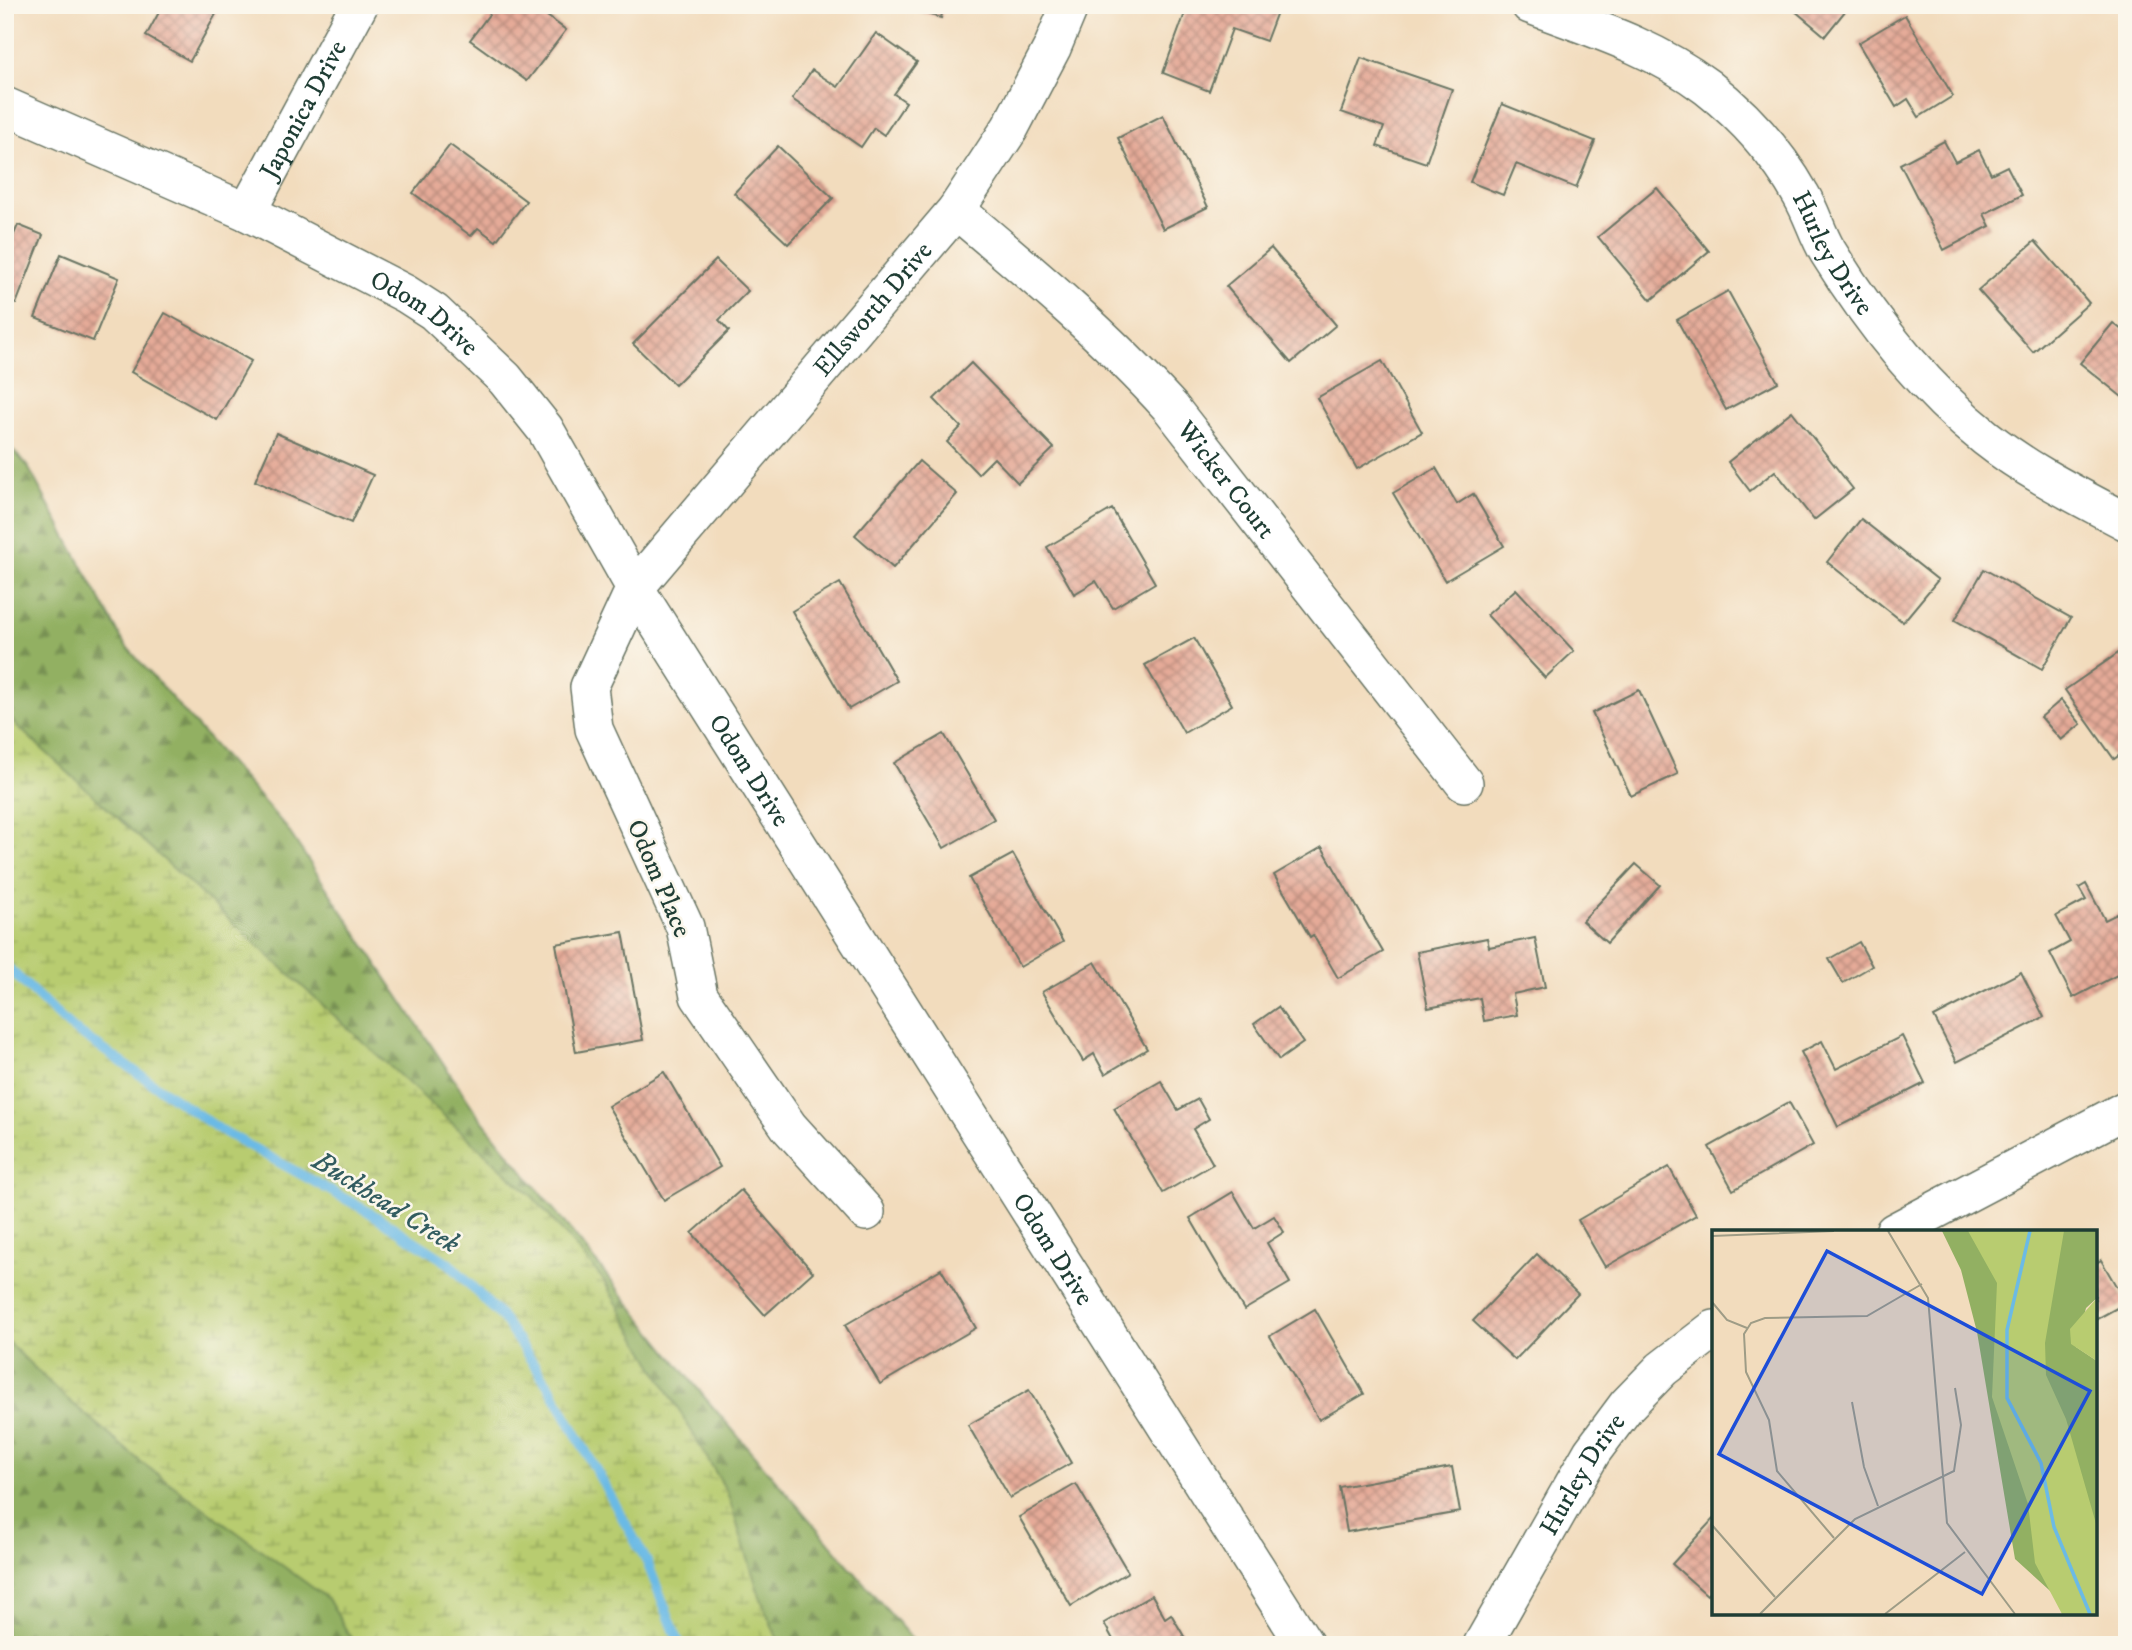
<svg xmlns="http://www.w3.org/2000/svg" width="2132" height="1650" font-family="'IM FELL DW Pica',serif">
<defs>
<pattern id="forest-firs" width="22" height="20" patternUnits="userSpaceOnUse" patternTransform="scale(1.75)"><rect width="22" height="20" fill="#92b062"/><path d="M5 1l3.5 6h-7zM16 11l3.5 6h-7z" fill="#779052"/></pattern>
<pattern id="wetland-marsh" width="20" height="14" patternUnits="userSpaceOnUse" patternTransform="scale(1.75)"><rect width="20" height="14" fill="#b8cc70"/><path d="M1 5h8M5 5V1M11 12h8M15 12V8" fill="none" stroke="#95a75d"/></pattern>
<pattern id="building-cross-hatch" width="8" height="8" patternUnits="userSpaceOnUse" patternTransform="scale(1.75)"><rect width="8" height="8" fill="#e5aa98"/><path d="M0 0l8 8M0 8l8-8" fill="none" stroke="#b98c7d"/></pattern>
</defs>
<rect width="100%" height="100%" fill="#fbf7ec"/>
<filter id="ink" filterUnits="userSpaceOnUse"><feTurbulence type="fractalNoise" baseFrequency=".0143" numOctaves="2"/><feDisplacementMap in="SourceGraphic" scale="14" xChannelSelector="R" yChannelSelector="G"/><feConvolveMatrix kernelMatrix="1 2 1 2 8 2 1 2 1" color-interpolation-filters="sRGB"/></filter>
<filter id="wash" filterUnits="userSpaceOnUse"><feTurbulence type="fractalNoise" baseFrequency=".00686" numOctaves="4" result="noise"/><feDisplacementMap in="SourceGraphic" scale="28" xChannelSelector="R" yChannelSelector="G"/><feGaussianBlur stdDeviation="1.57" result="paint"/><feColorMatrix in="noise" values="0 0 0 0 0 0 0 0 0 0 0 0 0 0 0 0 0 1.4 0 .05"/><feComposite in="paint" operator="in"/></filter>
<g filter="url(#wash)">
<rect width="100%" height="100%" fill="#f2dcbd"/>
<!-- forest -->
<polygon fill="url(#forest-firs)" stroke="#58764b" stroke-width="2" points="5,442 27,465 125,645 286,827 477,1114 706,1399 917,1645 5,1645"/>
<!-- wetland -->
<polygon fill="url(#wetland-marsh)" stroke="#6c8452" stroke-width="2" points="5,709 15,724 533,1197 602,1278 727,1492 760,1597 780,1645 355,1645 328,1599 141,1462 57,1390 5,1339"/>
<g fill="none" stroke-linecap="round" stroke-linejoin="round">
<!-- stream -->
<polyline stroke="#6bbae5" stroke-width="10" points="5,965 69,1026 219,1129 369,1212 450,1264 503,1319 551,1389 647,1562 680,1645"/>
</g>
<g id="blocks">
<!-- building -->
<g fill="url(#building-cross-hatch)">
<polygon points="163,5 221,5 190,61 146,36"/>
<polygon points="496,5 532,5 566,30 527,81 470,40"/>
<polygon points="894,5 944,5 941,18"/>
<polygon points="1188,5 1267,5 1278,9 1266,41 1232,29 1209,91 1163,73"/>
<polygon points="1788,5 1850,5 1825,36"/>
<polygon points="1905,15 1953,96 1919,117 1908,99 1896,107 1858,43"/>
<polygon points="876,33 917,62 894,94 906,102 884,135 874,128 861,147 792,99 812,70 838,87"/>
<polygon points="1361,58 1452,89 1426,163 1377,146 1384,127 1341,112"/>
<polygon points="1502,104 1595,141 1576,188 1516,164 1503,195 1470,182"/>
<polygon points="1163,115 1208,207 1163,229 1118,138"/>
<polygon points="1944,141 1955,162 1979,150 1991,174 2007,166 2022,195 1984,214 1990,226 1944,250 1900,164"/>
<polygon points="450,145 526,201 496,241 478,228 471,236 413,193"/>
<polygon points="778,146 833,198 788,244 734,193"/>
<polygon points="1657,188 1709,251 1651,300 1598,237"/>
<polygon points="18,225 43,235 16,304 5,300 5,237 12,239"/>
<polygon points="2035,241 2089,303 2033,352 1978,290"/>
<polygon points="1271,248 1336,325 1291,363 1226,286"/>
<polygon points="61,254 119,278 93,341 35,318"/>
<polygon points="716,260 748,291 719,320 729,331 675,385 633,344"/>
<polygon points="1728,291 1778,382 1726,410 1677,320"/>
<polygon points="165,313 251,361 217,420 131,372"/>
<polygon points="2113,323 2127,334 2127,401 2080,363"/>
<polygon points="1382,361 1422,432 1357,469 1317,398"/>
<polygon points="971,363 1054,448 1018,483 994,458 978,474 947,442 961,427 934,399"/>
<polygon points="1792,411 1853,489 1814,520 1775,471 1750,491 1728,462"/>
<polygon points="276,433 373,475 351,523 255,481"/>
<polygon points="919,461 957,494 893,568 855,535"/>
<polygon points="1436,468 1457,504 1473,494 1504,546 1445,581 1393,493"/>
<polygon points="1112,509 1155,583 1113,608 1096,581 1074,594 1047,547"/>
<polygon points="1861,519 1938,580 1903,622 1827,562"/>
<polygon points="1984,569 2071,618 2042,669 1955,620"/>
<polygon points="840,583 897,681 849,709 792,611"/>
<polygon points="1516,589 1574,651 1545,678 1487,615"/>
<polygon points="1194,638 1232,705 1184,733 1145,665"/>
<polygon points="2127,647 2127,750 2114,759 2065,690"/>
<polygon points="1639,690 1678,774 1631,796 1592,713"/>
<polygon points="2061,700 2081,724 2061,740 2041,717"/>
<polygon points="944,734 994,819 944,848 894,763"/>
<polygon points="1322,847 1383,952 1338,978 1313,935 1310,937 1274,875"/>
<polygon points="1013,854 1063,942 1020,967 969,878"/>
<polygon points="1636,864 1660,885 1607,943 1582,921"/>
<polygon points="2086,884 2105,920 2127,909 2127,970 2073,998 2050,953 2070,942 2056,916 2086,900 2079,888"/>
<polygon points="623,932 643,1040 576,1052 556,944"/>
<polygon points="1487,938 1489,947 1535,938 1545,987 1513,994 1517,1015 1484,1021 1480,998 1428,1008 1417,952"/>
<polygon points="1859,942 1872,966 1843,983 1829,959"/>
<polygon points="1095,962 1147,1049 1105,1074 1094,1054 1083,1061 1042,992"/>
<polygon points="2021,972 2044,1017 1957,1062 1934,1017"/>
<polygon points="1278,1007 1303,1043 1279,1060 1254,1024"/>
<polygon points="1902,1036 1925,1083 1838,1127 1801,1052 1822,1041 1836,1069"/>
<polygon points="664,1072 720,1167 664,1200 608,1106"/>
<polygon points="1161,1081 1178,1110 1198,1099 1209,1119 1193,1129 1213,1164 1163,1193 1114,1108"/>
<polygon points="1789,1102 1813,1145 1733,1190 1709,1147"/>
<polygon points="1669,1167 1696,1215 1605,1267 1578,1220"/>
<polygon points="741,1190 813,1272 765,1315 692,1233"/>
<polygon points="1233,1192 1254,1228 1274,1216 1284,1232 1267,1243 1290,1283 1244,1310 1190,1218"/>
<polygon points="1537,1254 1578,1294 1515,1360 1473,1321"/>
<polygon points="2101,1260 2126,1303 2095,1320 2095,1264"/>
<polygon points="941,1269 976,1328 880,1384 845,1325"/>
<polygon points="1315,1309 1364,1394 1319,1420 1270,1336"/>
<polygon points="1029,1390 1071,1463 1010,1498 968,1425"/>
<polygon points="1452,1467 1460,1512 1347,1532 1339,1487"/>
<polygon points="1076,1484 1128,1572 1071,1606 1019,1517"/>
<polygon points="1714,1518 1714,1587 1707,1595 1672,1564"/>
<polygon points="1152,1595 1165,1618 1171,1614 1189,1645 1116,1645 1104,1623"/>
</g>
</g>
</g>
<g filter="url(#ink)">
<use href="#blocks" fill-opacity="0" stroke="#697564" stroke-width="2"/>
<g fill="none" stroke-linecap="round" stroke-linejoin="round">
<!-- minor casing -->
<g stroke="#697564" stroke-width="40">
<g id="minor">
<path id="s1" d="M1530,5C1592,28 1654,47 1707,87C1744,116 1778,154 1801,195C1812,213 1817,234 1828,252C1870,320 1923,388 1986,438C2029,472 2078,496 2127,522"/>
<path id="s2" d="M5,106L247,212L406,294L434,312L505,379L545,429L635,588L1305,1645"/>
<path id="s3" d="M956,210C1031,273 1105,335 1171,408L1464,783"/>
<path id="s4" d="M247,212L359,5"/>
<path id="s5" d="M866,1212L789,1127L699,996L685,927L594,729L589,687L635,588L956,210L1010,128L1052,48L1070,5"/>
<polyline points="1894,1232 2127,1109"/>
<path id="s6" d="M1482,1645L1592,1452L1627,1405L1662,1369L1714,1329"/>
</g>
</g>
<!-- minor -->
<use href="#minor" stroke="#fff" stroke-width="37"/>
</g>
</g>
<g text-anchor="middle" stroke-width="5" stroke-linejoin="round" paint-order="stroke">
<!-- street labels -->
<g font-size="26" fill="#1f3d34" stroke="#fbf7ec">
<text dy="9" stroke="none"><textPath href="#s4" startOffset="117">Japonica Drive</textPath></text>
<text dy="9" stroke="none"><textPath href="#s1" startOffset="406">Hurley Drive</textPath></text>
<text dy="9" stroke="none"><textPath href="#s5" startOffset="1080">Ellsworth Drive</textPath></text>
<text dy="9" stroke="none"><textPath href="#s2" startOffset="469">Odom Drive</textPath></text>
<text dy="9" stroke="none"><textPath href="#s3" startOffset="383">Wicker Court</textPath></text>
<text dy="9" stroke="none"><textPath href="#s2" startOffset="1036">Odom Drive</textPath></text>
<text transform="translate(660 878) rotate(67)" y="9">Odom Place</text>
<text dy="9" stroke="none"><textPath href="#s2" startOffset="1603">Odom Drive</textPath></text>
<text dy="9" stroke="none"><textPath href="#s6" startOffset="198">Hurley Drive</textPath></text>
</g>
<!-- water labels -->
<g font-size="28" font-style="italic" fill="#325c60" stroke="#fbf7ec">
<text transform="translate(387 1201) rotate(32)" y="10">Buckhead Creek</text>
</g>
</g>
<!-- overview -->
<g transform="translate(1712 1230)">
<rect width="385" height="385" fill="#f2dcbd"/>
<path d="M230,1H385V68L374,78L364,117L385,131V384L347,369L303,329L265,102L249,40Z" fill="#92b062"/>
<path d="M256,1H352L333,113L334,145L354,189L385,297V384H350L323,333L316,274L280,167L285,53Z" fill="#b8cc70"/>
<path d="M385,68V131L359,114L358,99Z" fill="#b8cc70"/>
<path fill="none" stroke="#6bbae5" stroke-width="3.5" d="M318,1L295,100V168L329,233L342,297L378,384"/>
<path fill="none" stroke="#9e9c86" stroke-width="2" d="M176,1L216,68L235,293L303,384M0,6L122,1M0,72L15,90L35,98M140,172L152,237L166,276M0,295L63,367M122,308L65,241L57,190L34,142L32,104L39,93L53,88L155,86L210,54M48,384L143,289L242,241L249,195L243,158M173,384L253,322"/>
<path fill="#1d4ed8" fill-opacity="0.15" stroke="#1d4ed8" stroke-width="3.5" d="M115,21L378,161L270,364L7,224Z"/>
<rect width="385" height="385" fill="none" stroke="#1f3d34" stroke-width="3.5"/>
</g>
<!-- margin -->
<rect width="2132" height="1650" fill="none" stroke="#fbf7ec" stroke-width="28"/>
</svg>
